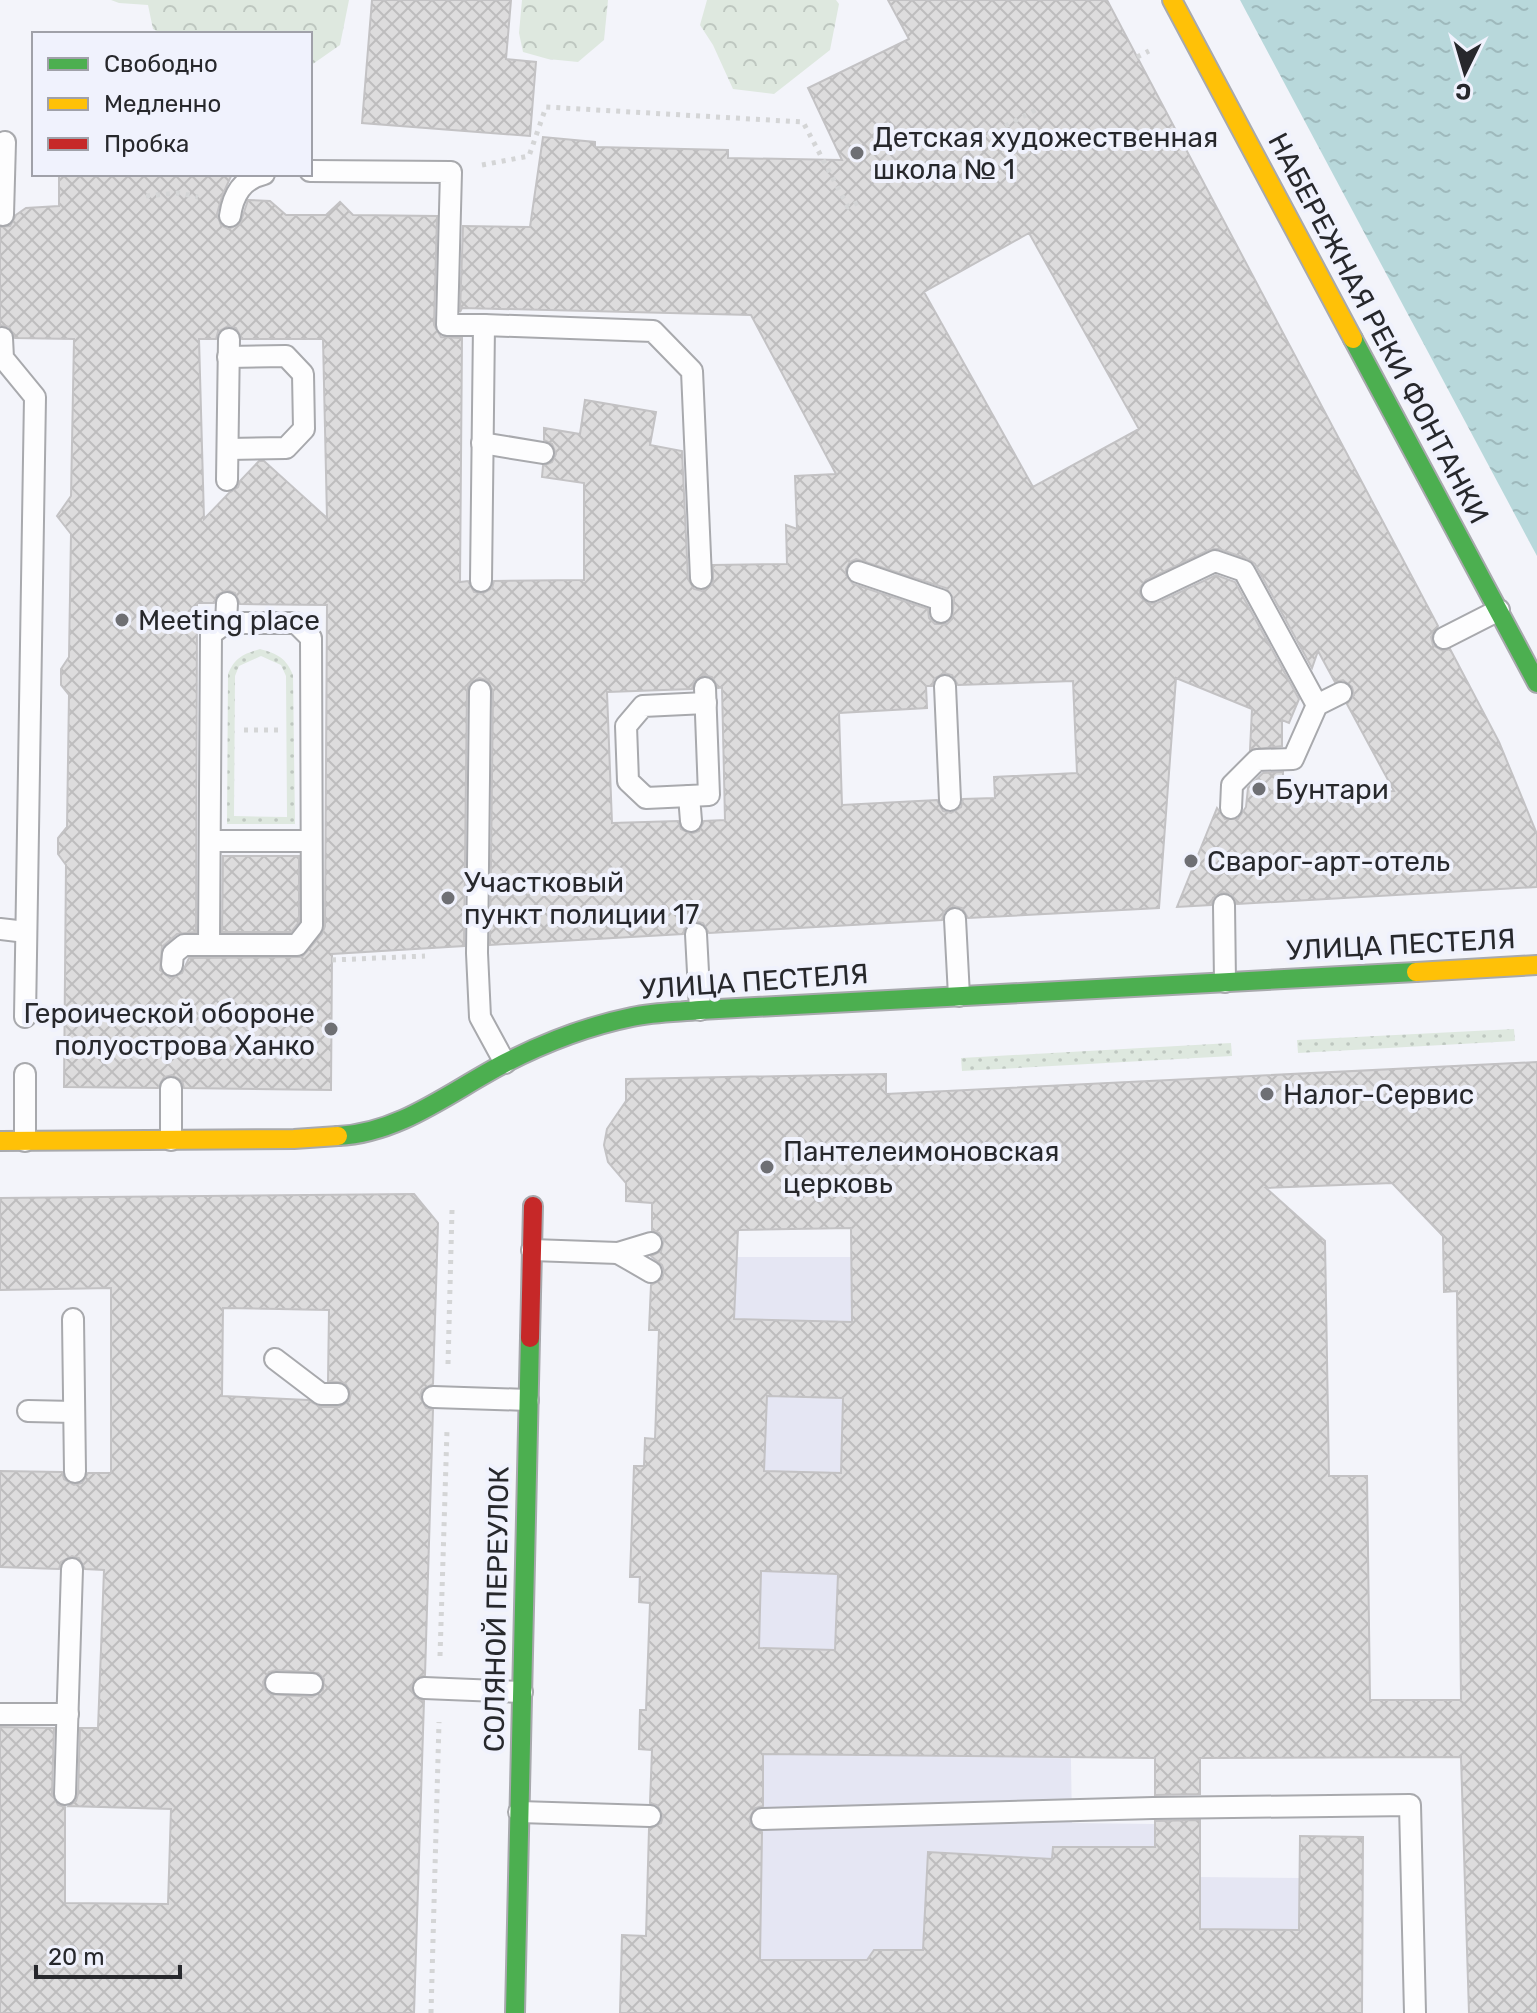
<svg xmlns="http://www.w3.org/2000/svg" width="1537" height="2013" font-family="Rubik,sans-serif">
<defs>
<pattern id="grass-dots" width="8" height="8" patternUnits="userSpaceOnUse" patternTransform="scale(2)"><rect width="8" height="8" fill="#dee8df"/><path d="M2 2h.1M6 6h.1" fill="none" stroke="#bec7c0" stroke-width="1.8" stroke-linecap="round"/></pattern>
<pattern id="forest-crowns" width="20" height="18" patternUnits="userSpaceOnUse" patternTransform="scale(2)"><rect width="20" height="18" fill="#dee8df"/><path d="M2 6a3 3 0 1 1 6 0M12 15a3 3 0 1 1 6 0" fill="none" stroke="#bec7c0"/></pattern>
<pattern id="water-ripples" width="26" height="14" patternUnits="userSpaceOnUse" patternTransform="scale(2)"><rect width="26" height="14" fill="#b8d8db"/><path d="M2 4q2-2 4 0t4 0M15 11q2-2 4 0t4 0" fill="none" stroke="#9eb9bc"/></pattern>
<pattern id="building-cross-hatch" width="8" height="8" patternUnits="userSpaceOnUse" patternTransform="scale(2)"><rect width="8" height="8" fill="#dddcdd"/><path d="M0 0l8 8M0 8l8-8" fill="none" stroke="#bebdbe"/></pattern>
</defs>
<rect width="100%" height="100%" fill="#f3f4fa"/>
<!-- built -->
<polygon fill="#e5e6f3" points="651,1257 852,1257 1070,1701 1072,1823 1155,1824 1154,1884 1199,1877 1300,1878 1299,2005 620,2013 622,1935 646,1935 652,1750 639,1749 640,1710 646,1710 650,1604 639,1602 634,1466 644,1466 645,1438 655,1438 659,1331 649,1330"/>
<!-- grass -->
<g fill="url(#grass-dots)" fill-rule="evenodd">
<path d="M260,649C278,654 286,658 293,675L295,824H227L228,674C235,657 244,654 260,649ZM261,656L281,665L286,676L287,817L234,816L235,676L239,666Z"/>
<polygon points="1514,1029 1515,1041 1298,1053 1297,1040"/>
<polygon points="1231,1043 1232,1056 962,1071 961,1058"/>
</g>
<!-- forest -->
<g fill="url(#forest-crowns)">
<polygon points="111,0 349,0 340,45 310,66 310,34 162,34 153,29 148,5 119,3"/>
<polygon points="522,0 608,0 604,40 578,62 548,59 523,52 519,33"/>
<polygon points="707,0 836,0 839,4 830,50 774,94 733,89 713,45 700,25"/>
</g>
<!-- water -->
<polygon fill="url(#water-ripples)" points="1240,0 1537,0 1537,556"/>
<!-- building -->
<g fill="url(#building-cross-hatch)" stroke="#c3c2c4" stroke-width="2" fill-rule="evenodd">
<polygon points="372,0 511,0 506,59 536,62 530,136 362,123"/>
<path d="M888,0H1107L1438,626L1431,637L1433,645L1443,651L1450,649L1499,742L1537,834V887L1237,904L1231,894L1223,892L1213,898L1211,905L1177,907L1217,808L1225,819H1238L1246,807L1248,788L1263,773L1283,772V794L1394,791L1347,704L1354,695L1352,687L1343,680L1335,682L1318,651L1312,668L1255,564L1248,559L1219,549H1211L1146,580L1139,589L1141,597L1150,604L1157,603L1216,575L1235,582L1299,699L1289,723L1282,720V746L1250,750L1252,709L1176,678L1159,908L968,918L962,908L954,906L944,912L942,920L709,933L703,923L695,921L685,927L683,934L490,945L493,691L487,680L479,678L469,684L467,691L464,946L332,954L331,1090L184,1088L182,1081L172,1075L164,1077L158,1088L64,1087L66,865L58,854V838L67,827L69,695L61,685V669L69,657L71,534L57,516L71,496L74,339L15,338L9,327L0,325V227L10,226L16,215L26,208L59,206V174H232L222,196L217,214L221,225L228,229L240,224L248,200L270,201L286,215H326L340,202L353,215L437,216L434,325L441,337L462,338L460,582L468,581L474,592L482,594L492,588L494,581L584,580V483L542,477L543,466L552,462L556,454L552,444L544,440V428L580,434L585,400L656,412L650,445L682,451L688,579L694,589L702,591L713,583V565L787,564L786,525L797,529L795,476L836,474L751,315L462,308L460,312L463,226L530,227L543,137L595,142V147L728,150V158L842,160L808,88L909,39ZM1029,233L1139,429L1033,487L924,292ZM228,326L236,328L242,339H323L327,518L264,461H259L240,481L238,487L229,493L204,519L199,339H216L218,332ZM856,559L946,588L954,599L952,619L947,624H935L929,618L928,609L853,584L846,575V569L850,562ZM227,590L235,593L240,604L327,605L325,926L322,934L302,957L189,958L182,973L170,978L160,970L162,947L177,934L196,932L197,603H214L217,595ZM944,673L952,675L958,685L1073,681L1077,773L994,777L995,798L963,799L961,807L951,813L943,811L937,800L842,805L839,713L927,708L926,686H932L934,679ZM704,675L712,677L718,688L722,687L725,820L704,821L699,831L691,834L681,829L678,821L612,823L607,692L692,689L694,681Z"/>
<polygon points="223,856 299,856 299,922 291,932 222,932"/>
<path d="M1537,1062V2013H1469L1461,1757L1200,1758V1794L1155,1795V1758L763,1754V1806L755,1808L749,1819L751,1826L762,1832L760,1960H867L874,1950H923L928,1852L1052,1859L1053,1847H1155V1821L1200,1820V1929L1299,1930L1300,1836L1363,1837L1362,2013H620L622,1935L646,1936L649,1829L661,1823L663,1816L657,1805L650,1803L652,1750L639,1749L640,1710H646L650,1603L639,1602L640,1577H630L634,1466H644L645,1438L655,1439L659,1330H649L651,1285L662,1279L664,1271L662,1265L651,1256L661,1251L664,1240L659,1233L652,1230V1203L626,1201V1183L608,1162L604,1145L607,1129L626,1101V1079L886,1074V1094ZM1392,1183L1443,1236L1444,1292L1457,1291L1461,1700H1370L1367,1476H1329L1325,1241L1266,1188ZM851,1228L852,1322L734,1319L738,1230ZM767,1396L843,1398L841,1473L764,1471ZM761,1571L838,1574L835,1650L759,1648Z"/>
<path d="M414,1194L438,1223L433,1384L422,1390L420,1397L426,1408L433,1410L425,1675L414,1680L411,1688L416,1698L424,1701L414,2013H0V1727L54,1728L52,1794L58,1805L65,1807V1903L168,1904L171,1809L69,1806L76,1801L78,1794L80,1728H98L104,1570L85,1569L79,1558L72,1556L61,1562L59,1569L0,1567V1471L62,1472L64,1479L74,1485L82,1483L88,1473H111V1288L0,1290V1198ZM223,1308L329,1310L328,1381L345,1383L351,1393L349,1401L339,1407H321L308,1400L222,1396ZM276,1670L318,1673L324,1679L323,1690L312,1697L270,1694L264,1688L263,1682L269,1672Z"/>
</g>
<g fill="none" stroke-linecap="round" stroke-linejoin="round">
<!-- lane casing -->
<g stroke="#a8a9ad" stroke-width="24">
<g id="lane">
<polyline points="310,171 451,172 447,325 484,325"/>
<polyline points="3,215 5,142"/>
<path d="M230,216C233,195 242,179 264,174"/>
<polyline points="2,338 3,358 35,397 25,1017"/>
<polyline points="482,443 543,453"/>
<polyline points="228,449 286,448 304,429 303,374 286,356 228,357"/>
<polyline points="227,480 229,339"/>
<polyline points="858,572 941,600 941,612"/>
<polyline points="481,581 484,325 653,331 692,371 701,578"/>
<polyline points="1152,591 1215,561 1244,571 1317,705"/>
<polyline points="1444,638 1499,610"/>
<polyline points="945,686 950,800"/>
<polyline points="480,691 477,953 480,1017 505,1063"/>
<polyline points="689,796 646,798 628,781 626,726 643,706 706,703"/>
<polyline points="1231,808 1232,785 1257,760 1293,759 1317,705 1341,693"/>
<polyline points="691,821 689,796 709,795 705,688"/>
<polyline points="210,841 311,841"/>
<polyline points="1224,905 1225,982"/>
<polyline points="955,919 959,996"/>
<polyline points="0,929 26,932"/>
<polyline points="696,934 700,1010"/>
<polyline points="209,944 211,634 226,623 227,603"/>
<polyline points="172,965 173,954 184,945 297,945 312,926 311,638 296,623 226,623"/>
<polyline points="171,1088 171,1140"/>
<polyline points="25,1141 25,1074"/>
<polyline points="532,1250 618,1253"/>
<polyline points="651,1272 618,1253 651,1243"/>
<polyline points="73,1319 75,1472"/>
<polyline points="275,1359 321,1394 338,1394"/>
<polyline points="433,1397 528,1400"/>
<polyline points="28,1411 74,1412"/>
<polyline points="276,1683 312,1684"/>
<polyline points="424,1688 522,1692"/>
<polyline points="0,1714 68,1714"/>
<polyline points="65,1794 72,1569"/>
<polyline points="519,1812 650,1816"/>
<polyline points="762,1819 1153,1808 1410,1805 1415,2013"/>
</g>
</g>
<!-- fast casing -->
<g stroke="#a8a9ad" stroke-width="22">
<g id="fast">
<polyline points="1353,339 1537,683"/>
<path d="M338,1136C401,1133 451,1091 505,1063C546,1042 588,1026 632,1017C654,1012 678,1012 700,1010L1416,972"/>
<polyline points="515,2013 530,1338"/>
</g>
</g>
<!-- slow casing -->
<g stroke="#a8a9ad" stroke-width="22">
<g id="slow">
<polyline points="1172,0 1353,339"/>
<polyline points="1416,972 1537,965"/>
<polyline points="0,1141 294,1139 338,1136"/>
</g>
</g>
<!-- jam casing -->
<g stroke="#a8a9ad" stroke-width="22">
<polyline id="jam" points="530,1338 533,1206"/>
</g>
<!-- path -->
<g stroke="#d4d5d6" stroke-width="5" stroke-dasharray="4 6" stroke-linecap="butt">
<polyline points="1137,57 1149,51"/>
<polyline points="970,145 1039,108"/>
<polyline points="482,165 529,156 546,107 803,122 848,207 861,201"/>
<polyline points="146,196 178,193 198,197"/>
<polyline points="244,730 278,730"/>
<polyline points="332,960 425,956"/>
<polyline points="448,1364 452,1210"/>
<polyline points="440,1656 447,1430"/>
<polyline points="431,2013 439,1722"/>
</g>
<!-- lane -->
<use href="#lane" stroke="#fdfdfe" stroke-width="20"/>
<!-- fast -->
<use href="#fast" stroke="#4caf50" stroke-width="18"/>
<!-- slow -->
<use href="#slow" stroke="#ffc107" stroke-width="18"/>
<!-- jam -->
<use href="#jam" stroke="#c62828" stroke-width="18"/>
</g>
<!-- markers -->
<g fill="#6e6f74" stroke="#f0f2fd" stroke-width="3">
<circle cx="857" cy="153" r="8"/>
<circle cx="122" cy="620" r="8"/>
<circle cx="1259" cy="789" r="8"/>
<circle cx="1191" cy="861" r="8"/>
<circle cx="448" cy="898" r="8"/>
<circle cx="331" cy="1029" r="8"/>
<circle cx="1267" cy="1094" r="8"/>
<circle cx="767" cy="1167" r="8"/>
</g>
<g text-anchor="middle" stroke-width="8" stroke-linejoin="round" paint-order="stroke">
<!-- poi labels -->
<g font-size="28" fill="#27282c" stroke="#f0f2fd" text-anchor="start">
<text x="873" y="147">Детская художественная<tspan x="873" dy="32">школа № 1</tspan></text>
<text x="138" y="630">Meeting place</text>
<text x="1275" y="799">Бунтари</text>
<text x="1207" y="871">Сварог-арт-отель</text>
<text x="464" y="892">Участковый<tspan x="464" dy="32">пункт полиции 17</tspan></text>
<text x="315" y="1023" text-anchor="end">Героической обороне<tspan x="315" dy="32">полуострова Ханко</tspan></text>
<text x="1283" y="1104">Налог-Сервис</text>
<text x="783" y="1161">Пантелеимоновская<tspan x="783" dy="32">церковь</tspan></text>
</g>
<!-- street labels -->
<g font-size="28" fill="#27282c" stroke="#f0f2fd">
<text transform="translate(1379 328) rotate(62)" y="10">НАБЕРЕЖНАЯ РЕКИ ФОНТАНКИ</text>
<text transform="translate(1401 944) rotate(-3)" y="10">УЛИЦА ПЕСТЕЛЯ</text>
<text transform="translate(754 981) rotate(-4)" y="10">УЛИЦА ПЕСТЕЛЯ</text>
<text transform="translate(496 1609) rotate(-89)" y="10">СОЛЯНОЙ ПЕРЕУЛОК</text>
</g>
</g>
<!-- legend -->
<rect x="32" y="32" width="280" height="144" fill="#f0f2fd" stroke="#a0a1a9" stroke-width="2"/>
<rect x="48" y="58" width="40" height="12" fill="#4caf50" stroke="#a0a1a9" stroke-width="2"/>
<text x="104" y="72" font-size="24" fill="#27282c">Свободно</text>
<rect x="48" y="98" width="40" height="12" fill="#ffc107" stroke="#a0a1a9" stroke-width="2"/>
<text x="104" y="112" font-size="24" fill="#27282c">Медленно</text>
<rect x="48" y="138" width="40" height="12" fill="#c62828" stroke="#a0a1a9" stroke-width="2"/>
<text x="104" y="152" font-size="24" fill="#27282c">Пробка</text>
<!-- north arrow -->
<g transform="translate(1465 72) rotate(185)" stroke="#f0f2fd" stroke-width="6" paint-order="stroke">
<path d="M0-6L14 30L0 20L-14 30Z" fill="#27282c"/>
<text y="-12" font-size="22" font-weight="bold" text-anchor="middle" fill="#27282c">С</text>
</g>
<!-- scale -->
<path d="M36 1965v12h144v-12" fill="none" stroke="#27282c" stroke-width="4"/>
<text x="48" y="1965" font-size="24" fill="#27282c" stroke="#f0f2fd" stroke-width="6" paint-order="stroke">20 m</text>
</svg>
